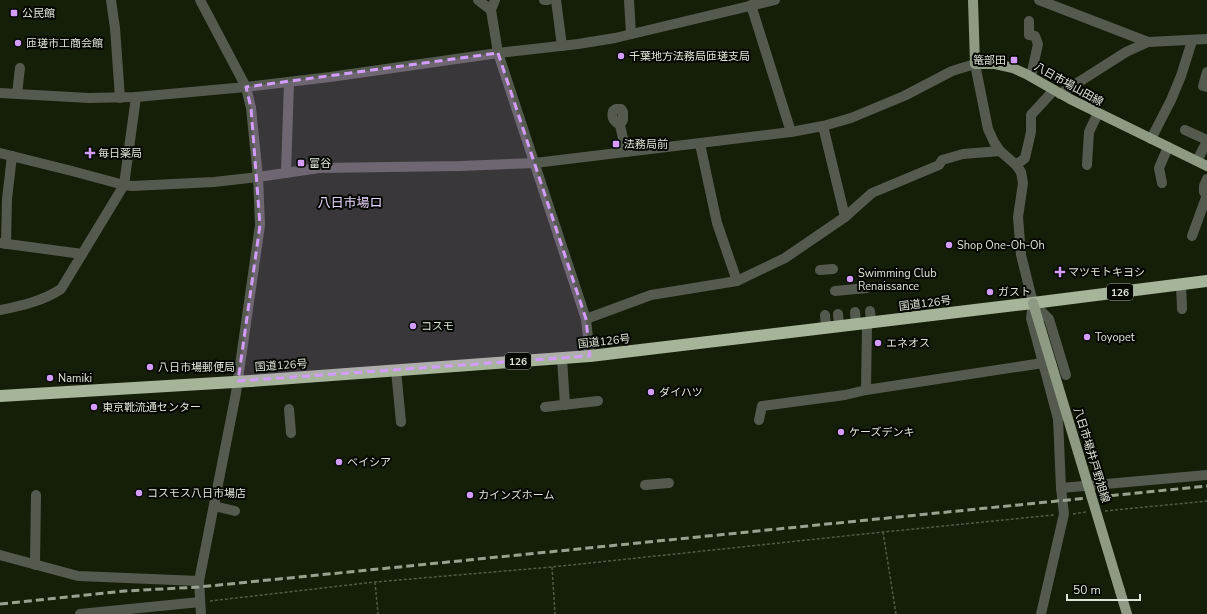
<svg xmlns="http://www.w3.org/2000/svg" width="1207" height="614" font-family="'Nunito Sans','Noto Sans JP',sans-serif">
<rect width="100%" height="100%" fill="#151e09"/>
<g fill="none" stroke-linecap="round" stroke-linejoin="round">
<!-- path -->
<g stroke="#535b48" stroke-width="1.5" stroke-dasharray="3 2" stroke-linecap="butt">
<polyline points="1105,511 1207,501"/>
<polyline points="1073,514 1086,512"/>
<polyline points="883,532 896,614"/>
<polyline points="552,567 555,614"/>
<polyline points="375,582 378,614"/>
<polyline points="210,601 375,582 552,567 883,532 1054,515"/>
</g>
<!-- minor -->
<g stroke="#555a4f" stroke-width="10">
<polyline points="111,0 115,28 120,98"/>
<polyline points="200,0 246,87 251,108 258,177 260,225 236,393 199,581 201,614"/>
<polyline points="478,0 491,10"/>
<polyline points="495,0 491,10 498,53 586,319 590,356"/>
<polyline points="544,0 548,0"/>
<polyline points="556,0 562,46"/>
<polyline points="629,0 631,34"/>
<polyline points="1039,0 1148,42"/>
<polyline points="751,5 791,132"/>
<polyline points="1029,21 1029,35 1035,36 1038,44 1031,76"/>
<polyline points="1207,72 1203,86 1207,87"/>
<polyline points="0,93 89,98 136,97 246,87 330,77 498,53 578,44 615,38 775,0"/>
<polyline points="17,94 20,68"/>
<polyline points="1060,94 1126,52 1148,42 1207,39"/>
<path d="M620,125L623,120V112L621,109H616L613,111C611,118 614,121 620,125L626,152"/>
<polyline points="823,126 845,217"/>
<polyline points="1185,130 1207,140"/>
<polyline points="1151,139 1171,100 1181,76 1192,41"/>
<polyline points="700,144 717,223 737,281"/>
<polyline points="0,153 72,171 124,185 132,186 214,182 258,177 319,168 460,166 535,163 791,132 823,126 851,118 904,96 952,71 975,64 988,129 994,142 1000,151 1016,165 1021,172 1023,183 1018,217 1021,255 1033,303 1031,318 1058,419 1061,488 1064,514 1041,614"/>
<polyline points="1197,161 1207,141"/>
<polyline points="1016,165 1025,158 1031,132 1031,115 1054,90"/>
<polyline points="1087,165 1089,132 1098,113"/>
<polyline points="286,173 289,82"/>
<polyline points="1207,179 1204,186 1204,192 1207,195"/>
<polyline points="1162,183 1159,168 1168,147"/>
<polyline points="1192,236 1207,195"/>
<polyline points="0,243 82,254"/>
<polyline points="6,244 7,199 12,156"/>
<polyline points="820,270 833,269"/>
<polyline points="1181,284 1182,309"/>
<polyline points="835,291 867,288"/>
<polyline points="1033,303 1049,319 1066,375"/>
<path d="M0,310C21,306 43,301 61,289L124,185L136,97"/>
<polyline points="870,311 871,322"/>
<polyline points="855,312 856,324"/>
<polyline points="838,314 839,326"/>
<polyline points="825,315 826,327"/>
<polyline points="586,319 651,295 737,281 785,258 845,217 872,193 939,165 942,160 963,154 1000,151"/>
<polyline points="562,358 565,405"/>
<polyline points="396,370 401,422"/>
<polyline points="866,390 867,323"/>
<polyline points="545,407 598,401"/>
<polyline points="289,409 291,433"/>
<polyline points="759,420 762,406 845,395 866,390 1043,363"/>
<polyline points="645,485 669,483"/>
<polyline points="1061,488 1207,475"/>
<polyline points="214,506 235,511"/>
<polyline points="0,555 78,576 199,581"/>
<polyline points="35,565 36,495"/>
<polyline points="80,614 200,602"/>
</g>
<!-- major -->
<g stroke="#8f9a84" stroke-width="10">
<polyline points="973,0 975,64 995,64 1013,68 1026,74 1070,99 1207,166"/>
<polyline points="1120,591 1127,614"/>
</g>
<!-- highway -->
<polyline stroke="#a6b499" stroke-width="12" points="0,396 251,381 590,356 1033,303 1207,281"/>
<!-- rail -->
<polyline stroke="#99a191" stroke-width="3" stroke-dasharray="8 4" stroke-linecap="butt" points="0,604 125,591 199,587 1207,486"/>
<!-- major-bridge -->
<polyline stroke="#8f9a84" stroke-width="10" points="1033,303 1120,591"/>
</g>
<!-- marked area -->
<path fill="#d39cfd" fill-opacity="0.2" stroke="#d39cfd" stroke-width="3" stroke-dasharray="8 5" stroke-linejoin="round" d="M498,53L586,319L590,356L238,381L260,225L251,108L246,87Z"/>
<!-- markers -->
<g fill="#d39cfd" stroke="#040702" stroke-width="1.5">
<rect x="10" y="9" width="8" height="8" rx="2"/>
<circle cx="18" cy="43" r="4"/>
<circle cx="621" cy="56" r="4"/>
<rect x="1010" y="56" width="8" height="8" rx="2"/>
<rect x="612" y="140" width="8" height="8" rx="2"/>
<path d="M88 147h4v4h4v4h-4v4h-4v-4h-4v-4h4z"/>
<rect x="297" y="159" width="8" height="8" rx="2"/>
<circle cx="949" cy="245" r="4"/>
<path d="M1058 266h4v4h4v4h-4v4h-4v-4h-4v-4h4z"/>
<circle cx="850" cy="279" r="4"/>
<circle cx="990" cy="292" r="4"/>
<circle cx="413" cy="326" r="4"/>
<circle cx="1087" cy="337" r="4"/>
<circle cx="878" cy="343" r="4"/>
<circle cx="150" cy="367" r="4"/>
<circle cx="50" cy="378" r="4"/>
<circle cx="651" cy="392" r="4"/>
<circle cx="94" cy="407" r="4"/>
<circle cx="841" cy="432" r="4"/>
<circle cx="339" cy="462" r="4"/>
<circle cx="139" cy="493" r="4"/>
<circle cx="470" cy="495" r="4"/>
</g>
<g text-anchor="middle" stroke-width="4" stroke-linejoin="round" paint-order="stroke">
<!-- shield labels -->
<g fill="#040702" stroke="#9da297" stroke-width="1">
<rect x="1107" y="284" width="26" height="16" rx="3"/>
<rect x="505" y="353" width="26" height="16" rx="3"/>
</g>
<g font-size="10" font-weight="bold" fill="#dee5d7">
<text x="1120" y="296">126</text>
<text x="518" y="365">126</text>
</g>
<!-- poi labels -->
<g font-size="11" fill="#dee5d7" stroke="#040702" text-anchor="start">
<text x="22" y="17">公民館</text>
<text x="26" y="47">匝瑳市工商会館</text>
<text x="629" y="60">千葉地方法務局匝瑳支局</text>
<text x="1006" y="64" text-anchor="end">篭部田</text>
<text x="624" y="148">法務局前</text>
<text x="98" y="157">毎日薬局</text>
<text x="309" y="167">富谷</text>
<text x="957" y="249">Shop One-Oh-Oh</text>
<text x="1068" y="276">マツモトキヨシ</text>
<text x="858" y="277">Swimming Club<tspan x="858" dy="13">Renaissance</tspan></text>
<text x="998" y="296">ガスト</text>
<text x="421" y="330">コスモ</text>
<text x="1095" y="341">Toyopet</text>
<text x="886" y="347">エネオス</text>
<text x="158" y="371">八日市場郵便局</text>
<text x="58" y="382">Namiki</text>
<text x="659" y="396">ダイハツ</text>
<text x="102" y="411">東京靴流通センター</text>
<text x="849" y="436">ケーズデンキ</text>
<text x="347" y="466">ベイシア</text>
<text x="147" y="497">コスモス八日市場店</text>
<text x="478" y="499">カインズホーム</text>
</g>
<!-- street labels -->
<g font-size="11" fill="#dee5d7" stroke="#040702">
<text transform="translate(1069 84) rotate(29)" y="4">八日市場山田線</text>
<text transform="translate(925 303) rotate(-7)" y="4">国道126号</text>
<text transform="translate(604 341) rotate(-6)" y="4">国道126号</text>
<text transform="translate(281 365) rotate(-4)" y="4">国道126号</text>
<text transform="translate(1092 455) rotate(73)" y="4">八日市場井戸野旭線</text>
</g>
<!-- quarter labels -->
<g font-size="13" fill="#e7d2fa" stroke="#040702">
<text x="350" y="207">八日市場ロ</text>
</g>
</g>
<!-- scale -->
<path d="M1067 594v6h73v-6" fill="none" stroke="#dee5d7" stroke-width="2"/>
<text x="1073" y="594" font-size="12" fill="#dee5d7" stroke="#040702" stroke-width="3" paint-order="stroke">50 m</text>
</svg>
